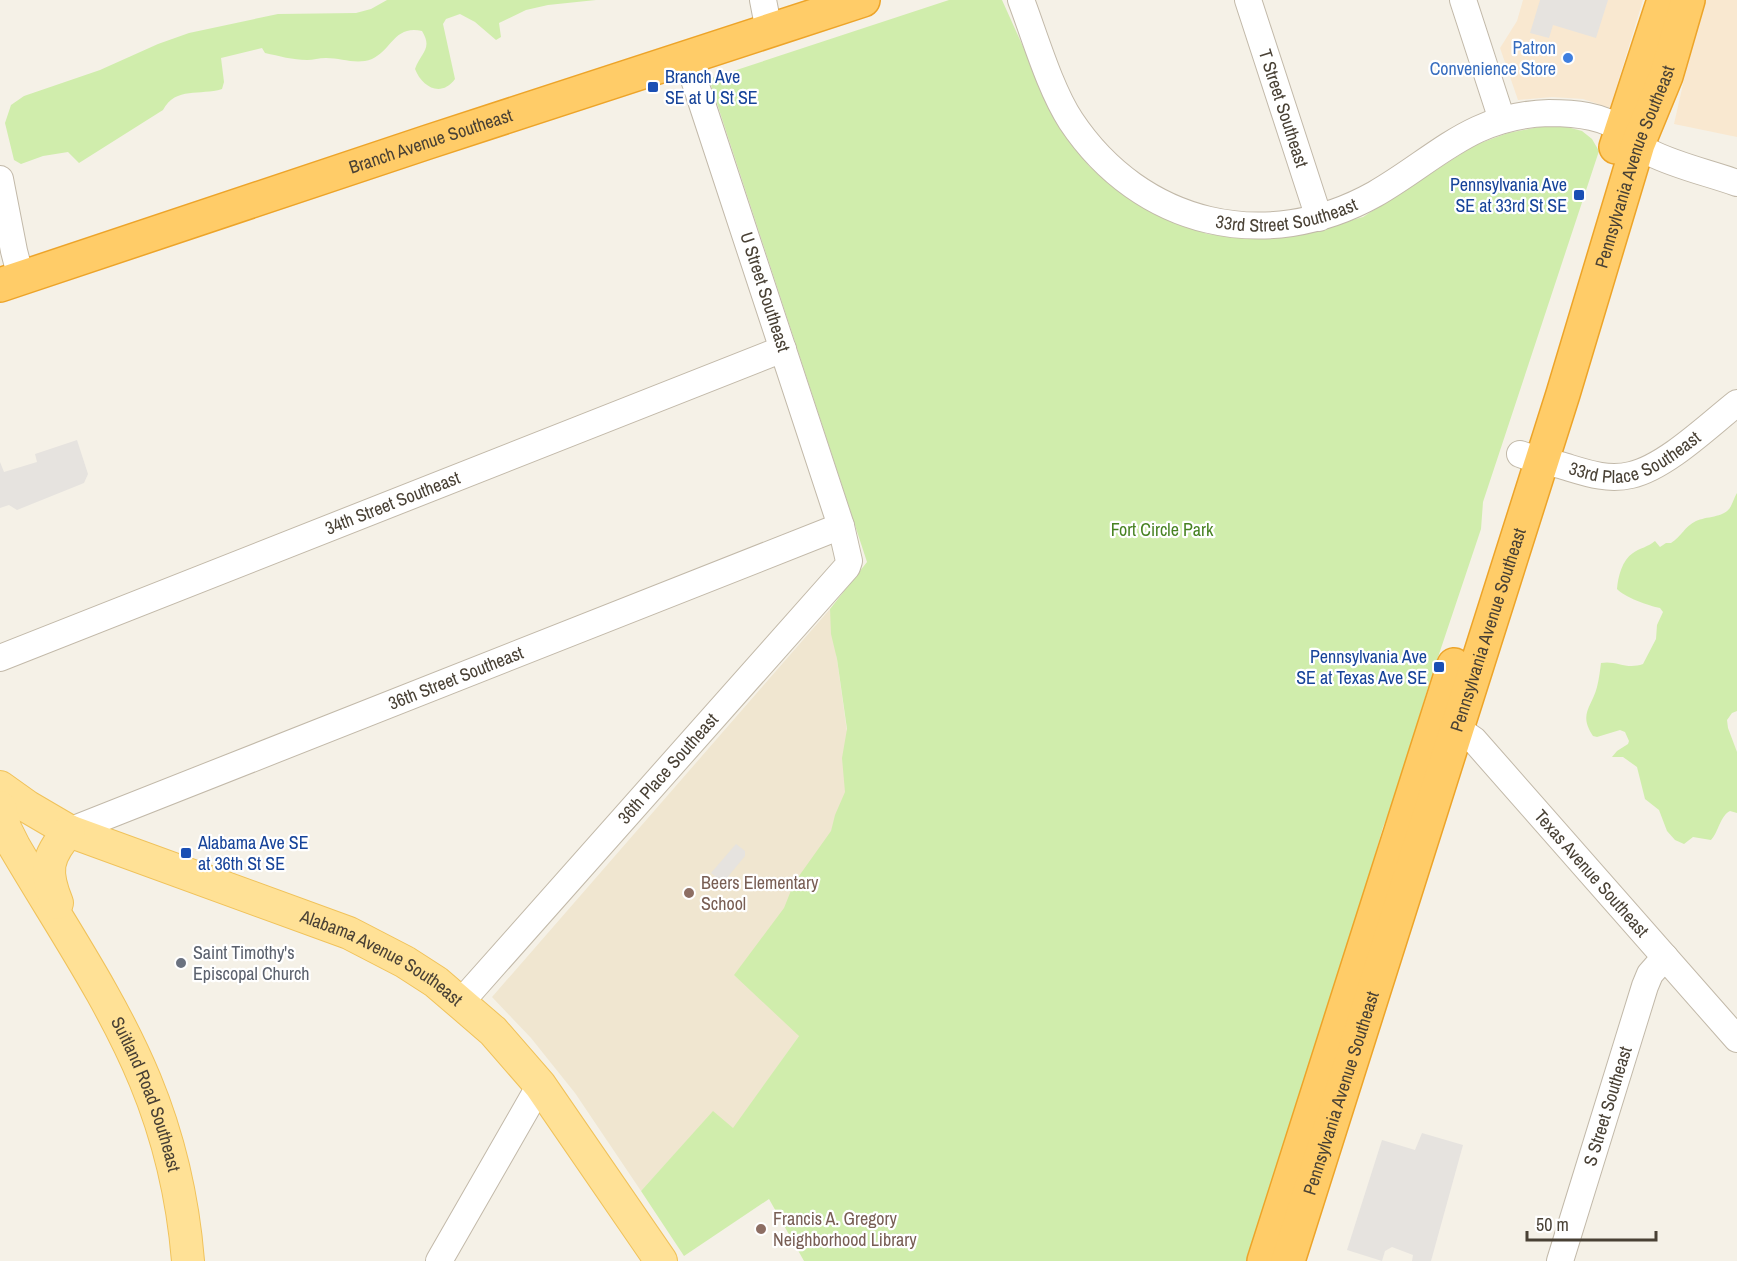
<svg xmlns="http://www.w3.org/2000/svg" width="1737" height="1261" font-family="'Archivo Narrow',sans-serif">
<rect width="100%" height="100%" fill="#f5f1e7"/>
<!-- commercial -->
<g fill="#f9e8d0">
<polygon points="1523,0 1643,0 1610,108 1583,99 1552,97 1518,100 1500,48 1517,21"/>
<polygon points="1702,0 1737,0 1737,137 1674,124"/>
</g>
<!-- education -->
<polygon fill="#f0e6d0" points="830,609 858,811 799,1036 733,1129 713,1112 641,1191 575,1093 531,1038 492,997"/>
<!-- green -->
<g fill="#d0edac">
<path d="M387,0H596L548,5L526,10L499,23L501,37L496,40L475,22L460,14L446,19L443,24L455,79C441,98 422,87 415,69C421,52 433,49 422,31C394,25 392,50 372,59C356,65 342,58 326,58C319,58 313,60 307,60C293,60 279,56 265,53L262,48L221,58L224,82L222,89C200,96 176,86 163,110L79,163L68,152L43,156L21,164L14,160L5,123L11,105L24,96L100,70L158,44L189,33L278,14L356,13L371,9Z"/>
<polygon points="949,0 1002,0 1057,122 1089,166 1139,204 1207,234 1270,239 1306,233 1363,217 1475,145 1508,133 1539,127 1567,127 1582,131 1592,139 1599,151 1483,502 1481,529 1429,684 1393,803 1383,827 1352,935 1343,958 1308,1080 1278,1171 1267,1195 1248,1261 804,1261 769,1199 684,1256 641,1191 713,1111 733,1128 799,1036 734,975 784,908 794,883 831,831 835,815 845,792 842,758 847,729 837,659 831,634 830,609 867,562 709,79"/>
<path d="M1737,493V711L1732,713L1727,720L1728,728L1737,752V813L1730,811C1720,816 1719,831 1711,840L1693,837L1684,844L1675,840L1667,831L1659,810L1645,799L1637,767L1623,757H1612L1617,751L1628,744L1629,741L1625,732L1620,730L1597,737L1593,736C1578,714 1592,707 1597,687C1599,679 1600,671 1601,663C1616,660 1626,670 1643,664L1656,639L1657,625L1663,612L1660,608C1649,606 1624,597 1617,589C1618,577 1622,560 1633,553C1640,548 1648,547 1655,541L1660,547L1666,543H1671C1681,537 1685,526 1696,521C1707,516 1725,518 1731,506C1733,502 1734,498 1737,493Z"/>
</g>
<!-- parking -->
<g fill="#e6e3df">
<polygon points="1540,0 1608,0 1596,38 1553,25 1549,38 1530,33"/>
<polygon points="77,440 88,474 84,483 17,510 9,505 0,508 0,462 4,472 37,462 35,454"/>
<polygon points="736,844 745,851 745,856 721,885 721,881 711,873"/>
<polygon points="1422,1133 1463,1145 1431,1261 1412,1261 1413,1255 1392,1247 1385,1251 1382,1261 1347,1250 1382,1140 1415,1150"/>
</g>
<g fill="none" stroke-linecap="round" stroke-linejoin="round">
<!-- minor casing -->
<g stroke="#c2b9a9" stroke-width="28">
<g id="minor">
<polyline points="763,0 769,31"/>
<path id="s1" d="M1021,0C1035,37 1050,89 1071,121C1141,226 1266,255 1375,194C1436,159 1471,115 1549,113C1573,113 1603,115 1623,131C1632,138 1640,148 1651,153C1677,166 1709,173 1737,183"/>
<path id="s2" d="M1248,0L1319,218"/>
<polyline points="1463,0 1502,120"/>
<polyline points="0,179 14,251 21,278"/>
<path id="s3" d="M1520,454C1533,459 1546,462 1560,465C1584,472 1606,481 1631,475C1666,467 1709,425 1737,403"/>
<path id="s4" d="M0,658L783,349"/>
<path id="s5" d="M1442,724L1458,729L1474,740L1737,1039"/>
<path id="s6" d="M69,831L841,526"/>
<path id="s7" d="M461,1002L847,567L849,561L841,526L687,58"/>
<polyline points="439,1261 540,1085"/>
<path id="s8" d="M1560,1261L1645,986L1650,974L1665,957"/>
</g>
</g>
<!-- major casing -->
<g stroke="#f0c25a" stroke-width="34">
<g id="major">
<path id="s9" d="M0,787L28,807L69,831L349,933L405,962L436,982L493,1031L540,1085L661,1261"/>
<path id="s10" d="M0,807L5,828L14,846C59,923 111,998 145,1080C169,1138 183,1199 188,1261"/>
<path d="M57,903C44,871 46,857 69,831"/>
</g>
</g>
<!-- highway casing -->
<g stroke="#eda429" stroke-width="36">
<g id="highway">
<polyline points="1616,147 1664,0"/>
<path id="s11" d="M0,285L428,142L863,0"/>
<polyline points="1264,1261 1454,665"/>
<path id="s12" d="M1288,1261L1563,394L1638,144L1666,76L1688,0"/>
</g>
</g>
<!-- minor -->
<use href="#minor" stroke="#fff" stroke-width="26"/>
<!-- major -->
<use href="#major" stroke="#ffe196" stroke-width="32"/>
<!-- highway -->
<use href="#highway" stroke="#ffcc68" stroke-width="33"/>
</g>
<!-- markers -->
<circle fill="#3f7fe0" stroke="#fff" stroke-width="2" cx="1568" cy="58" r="6"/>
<g fill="#1a4fb4" stroke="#fff" stroke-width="2">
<rect x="647" y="81" width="12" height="12" rx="3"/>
<rect x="1573" y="189" width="12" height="12" rx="3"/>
<rect x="1433" y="661" width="12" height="12" rx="3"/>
<rect x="180" y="847" width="12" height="12" rx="3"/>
</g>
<g fill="#8d6e63" stroke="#fff" stroke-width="2">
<circle cx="689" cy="893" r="6"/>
<circle cx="761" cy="1229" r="6"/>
</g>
<circle fill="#6b7280" stroke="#fff" stroke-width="2" cx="181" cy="963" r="6"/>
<g text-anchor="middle" stroke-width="4.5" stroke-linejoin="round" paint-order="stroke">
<!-- shop labels -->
<g font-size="18" fill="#366cbe" stroke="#fff" text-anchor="end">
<text x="1556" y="54">Patron<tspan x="1556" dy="21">Convenience Store</tspan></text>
</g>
<!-- transit labels -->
<g font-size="18" fill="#164399" stroke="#fff" text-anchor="start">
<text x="665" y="83">Branch Ave<tspan x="665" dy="21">SE at U St SE</tspan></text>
<text x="1567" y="191" text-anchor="end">Pennsylvania Ave<tspan x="1567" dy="21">SE at 33rd St SE</tspan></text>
<text x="1427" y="663" text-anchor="end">Pennsylvania Ave<tspan x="1427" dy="21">SE at Texas Ave SE</tspan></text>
<text x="198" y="849">Alabama Ave SE<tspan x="198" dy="21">at 36th St SE</tspan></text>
</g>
<!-- street labels -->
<g font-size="18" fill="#494135" stroke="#fff">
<text dy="6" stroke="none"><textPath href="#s2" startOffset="114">T Street Southeast</textPath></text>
<text dy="6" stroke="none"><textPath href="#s11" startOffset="454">Branch Avenue Southeast</textPath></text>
<text dy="6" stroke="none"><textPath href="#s12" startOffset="1148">Pennsylvania Avenue Southeast</textPath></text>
<text dy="6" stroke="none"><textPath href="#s1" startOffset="384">33rd Street Southeast</textPath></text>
<text transform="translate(765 292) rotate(72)" y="6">U Street Southeast</text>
<text dy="6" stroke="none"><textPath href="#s3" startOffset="122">33rd Place Southeast</textPath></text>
<text dy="6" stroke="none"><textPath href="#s4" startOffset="422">34th Street Southeast</textPath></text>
<text dy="6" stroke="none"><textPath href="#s12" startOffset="662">Pennsylvania Avenue Southeast</textPath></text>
<text dy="6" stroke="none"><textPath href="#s6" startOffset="416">36th Street Southeast</textPath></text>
<text dy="6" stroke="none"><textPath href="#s7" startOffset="312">36th Place Southeast</textPath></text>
<text dy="6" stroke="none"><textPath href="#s5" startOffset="214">Texas Avenue Southeast</textPath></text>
<text dy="6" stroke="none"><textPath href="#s9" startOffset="420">Alabama Avenue Southeast</textPath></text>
<text dy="6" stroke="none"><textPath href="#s12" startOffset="176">Pennsylvania Avenue Southeast</textPath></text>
<text dy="6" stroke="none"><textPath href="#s10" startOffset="324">Suitland Road Southeast</textPath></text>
<text dy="6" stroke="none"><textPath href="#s8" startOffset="162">S Street Southeast</textPath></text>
</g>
<!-- park labels -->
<g font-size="18" fill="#478222" stroke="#fff">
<text x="1162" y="536">Fort Circle Park</text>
</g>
<!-- education labels -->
<g font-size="18" fill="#785e54" stroke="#fff" text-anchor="start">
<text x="701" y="889">Beers Elementary<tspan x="701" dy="21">School</tspan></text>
<text x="773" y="1225">Francis A. Gregory<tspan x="773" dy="21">Neighborhood Library</tspan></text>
</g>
<!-- worship labels -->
<g font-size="18" fill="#5b616d" stroke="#fff" text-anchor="start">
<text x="193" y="959">Saint Timothy's<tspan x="193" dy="21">Episcopal Church</tspan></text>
</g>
</g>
<!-- scale -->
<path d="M1527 1231v9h129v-9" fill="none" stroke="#494135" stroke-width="3"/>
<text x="1536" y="1231" font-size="18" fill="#494135" stroke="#ffffff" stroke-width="4.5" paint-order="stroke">50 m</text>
</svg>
